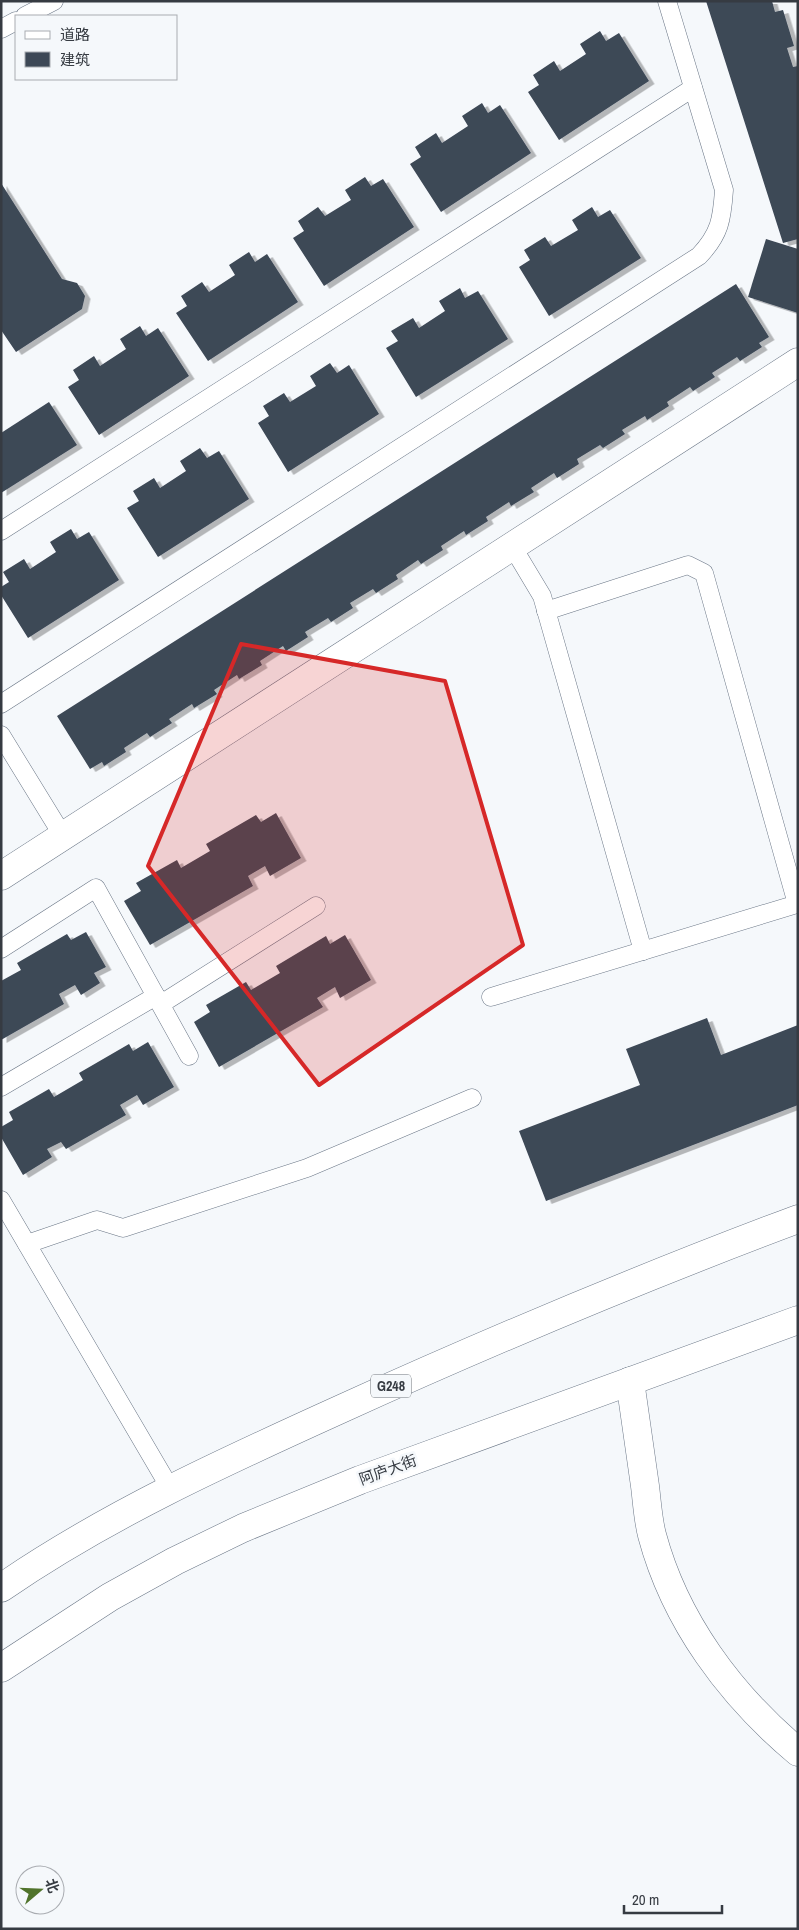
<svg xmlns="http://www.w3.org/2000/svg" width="799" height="1930" font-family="'Archivo Narrow','Noto Sans SC',sans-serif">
<defs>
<filter id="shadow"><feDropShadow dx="5.5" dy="3" stdDeviation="0" flood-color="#0004"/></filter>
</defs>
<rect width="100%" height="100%" fill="#f5f8fb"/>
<!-- building -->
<g fill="#3d4856" filter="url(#shadow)">
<polygon points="706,1 772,1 775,12 783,10 794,46 787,48 793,67 798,66 798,239 783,243"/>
<polygon points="600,31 606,41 619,33 649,81 559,140 528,92 539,85 533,75 554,61 560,71 586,54 580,44"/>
<polygon points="482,103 488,113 500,105 531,153 441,212 410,164 421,157 415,147 436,133 442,143 468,126 462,116"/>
<polygon points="365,177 371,186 383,179 414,227 324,286 293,238 304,231 298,221 318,207 325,216 351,200 345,190"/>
<polygon points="1,183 62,279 77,283 85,296 82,309 16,352 1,330"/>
<polygon points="592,207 598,217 610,210 641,258 549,316 519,267 530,260 524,250 545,237 551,246 578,230 572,220"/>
<polygon points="766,239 798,249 798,313 748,297"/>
<polygon points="249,252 255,262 267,254 298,302 208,361 176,313 187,306 181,296 202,282 209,292 235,275 229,265"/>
<polygon points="736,284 769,337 759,343 762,347 740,361 737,357 712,373 715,377 693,391 690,387 667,402 669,406 647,420 645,416 622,430 625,434 603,448 600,445 577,459 579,464 557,478 554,473 531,488 534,492 511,506 509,502 486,517 488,521 466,535 464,531 441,546 443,550 421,564 418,560 396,575 398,579 376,593 373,589 350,603 353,608 331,622 328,618 305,632 308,637 286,651 283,646 260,661 262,665 239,679 237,675 214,690 217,694 194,708 192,704 169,719 172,723 150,737 147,733 124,748 126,752 104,766 102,762 90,769 57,716"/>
<polygon points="460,288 465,298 478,291 508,339 416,397 386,348 398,341 391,331 413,318 419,328 445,311 439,301"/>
<polygon points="140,326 146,336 158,328 189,376 99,435 68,387 79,380 73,370 94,356 100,366 126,349 120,339"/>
<polygon points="330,363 337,373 349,365 379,414 288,472 258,423 269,416 263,406 284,393 290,402 316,386 310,376"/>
<polygon points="49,402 77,445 1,493 1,433"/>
<polygon points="200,448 207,458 219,451 249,499 158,557 127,508 139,501 133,491 154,478 160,488 186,471 180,461"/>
<polygon points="71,529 77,539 89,532 119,580 28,638 1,595 1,587 9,582 3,572 24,559 30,569 56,552 50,542"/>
<polygon points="276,813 301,858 270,876 265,866 248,876 253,886 150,945 124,901 141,891 136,883 177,860 181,868 210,851 206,844 256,815 261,822"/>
<polygon points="86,932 106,967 94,973 100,983 81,995 75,985 59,994 64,1004 1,1040 1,981 21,970 17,963 67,934 71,940"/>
<polygon points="345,935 371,980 340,998 335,987 317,998 323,1007 219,1067 194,1022 210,1012 206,1005 246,982 251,990 280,973 276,966 326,936 330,944"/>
<polygon points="707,1018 721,1055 798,1025 798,1105 546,1201 519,1131 640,1085 626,1049"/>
<polygon points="148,1042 174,1087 143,1105 137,1095 120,1105 126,1115 66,1149 61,1142 47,1149 52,1157 23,1175 1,1137 1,1127 13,1120 9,1112 49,1089 54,1097 83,1080 79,1073 129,1044 133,1051"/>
</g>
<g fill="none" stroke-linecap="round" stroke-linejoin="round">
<!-- service casing -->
<g stroke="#6a7686" stroke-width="19">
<g id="service">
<polyline points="25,16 54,1"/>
<polyline points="1,29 16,21"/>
<polyline points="1,531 693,88"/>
<polyline points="512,546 542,596 643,951"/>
<path d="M1,704L699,256C720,234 722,219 724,190L667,1"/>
<polyline points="1,735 63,836"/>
<polyline points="1,949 96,888 189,1056"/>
<polyline points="491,997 797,904 704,573 688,565 546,611"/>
<polyline points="161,1004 316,906"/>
<polyline points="1,1087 156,996"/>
<polyline points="1,1200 170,1488"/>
<polyline points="27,1244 97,1220 123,1228 307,1168 472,1098"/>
</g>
</g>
<!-- minor casing -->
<g stroke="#6a7686" stroke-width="29">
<path id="minor" d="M630,1381C635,1416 640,1451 645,1486C647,1502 648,1520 652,1535C675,1621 730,1695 798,1752"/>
</g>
<!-- tertiary casing -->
<g stroke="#6a7686" stroke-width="29">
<polyline id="tertiary" points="1,876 798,362"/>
</g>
<!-- trunk casing -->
<g stroke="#6a7686" stroke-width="29">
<g id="trunk">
<path d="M1,1588C107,1515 224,1462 341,1409C491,1341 643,1277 798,1219"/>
<polyline points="1,1668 110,1597 175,1561 243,1528 360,1480 798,1320"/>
</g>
</g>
<!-- service -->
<use href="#service" stroke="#fff" stroke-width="18"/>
<!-- minor -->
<use href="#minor" stroke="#fff" stroke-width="28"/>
<!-- tertiary -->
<use href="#tertiary" stroke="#fff" stroke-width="28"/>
<!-- trunk -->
<use href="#trunk" stroke="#fff" stroke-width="28"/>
</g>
<!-- marked area -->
<path fill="#d62828" fill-opacity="0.2" stroke="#d62828" stroke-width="4" stroke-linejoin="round" d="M241,644L445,681L523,945L319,1085L148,866Z"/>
<g text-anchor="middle" stroke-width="5" stroke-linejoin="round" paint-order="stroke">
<!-- shield labels -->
<rect fill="#f5f8fb" stroke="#6f747a" stroke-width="1" x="371" y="1374.5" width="40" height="23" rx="4"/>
<g font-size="14" font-weight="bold" fill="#363b42">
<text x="391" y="1391">G248</text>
</g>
<!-- street labels -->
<g font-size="15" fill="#363b42" stroke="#f5f8fb">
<text transform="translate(388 1470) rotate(-20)" y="5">阿庐大街</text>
</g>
</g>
<!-- border -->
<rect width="799" height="1930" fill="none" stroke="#363b42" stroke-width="5"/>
<!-- legend -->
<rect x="15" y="15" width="162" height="65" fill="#f5f8fb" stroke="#a9acb1"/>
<rect x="25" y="31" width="25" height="8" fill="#ffffff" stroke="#a9acb1"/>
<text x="60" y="40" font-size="15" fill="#363b42">道路</text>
<rect x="25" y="52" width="25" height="15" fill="#3d4856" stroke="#a9acb1"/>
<text x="60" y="65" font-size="15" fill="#363b42">建筑</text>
<!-- north arrow -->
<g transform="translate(40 1890) rotate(71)"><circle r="24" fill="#f5f8fb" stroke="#a9acb1"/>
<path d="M0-4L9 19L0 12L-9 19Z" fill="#50732b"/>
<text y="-8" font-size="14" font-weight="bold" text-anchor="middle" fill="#363b42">北</text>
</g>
<!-- scale -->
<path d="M624 1905v8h98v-8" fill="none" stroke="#363b42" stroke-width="2.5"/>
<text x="632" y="1905" font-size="15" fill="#363b42" stroke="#f5f8fb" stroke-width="4" paint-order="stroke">20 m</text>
</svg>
